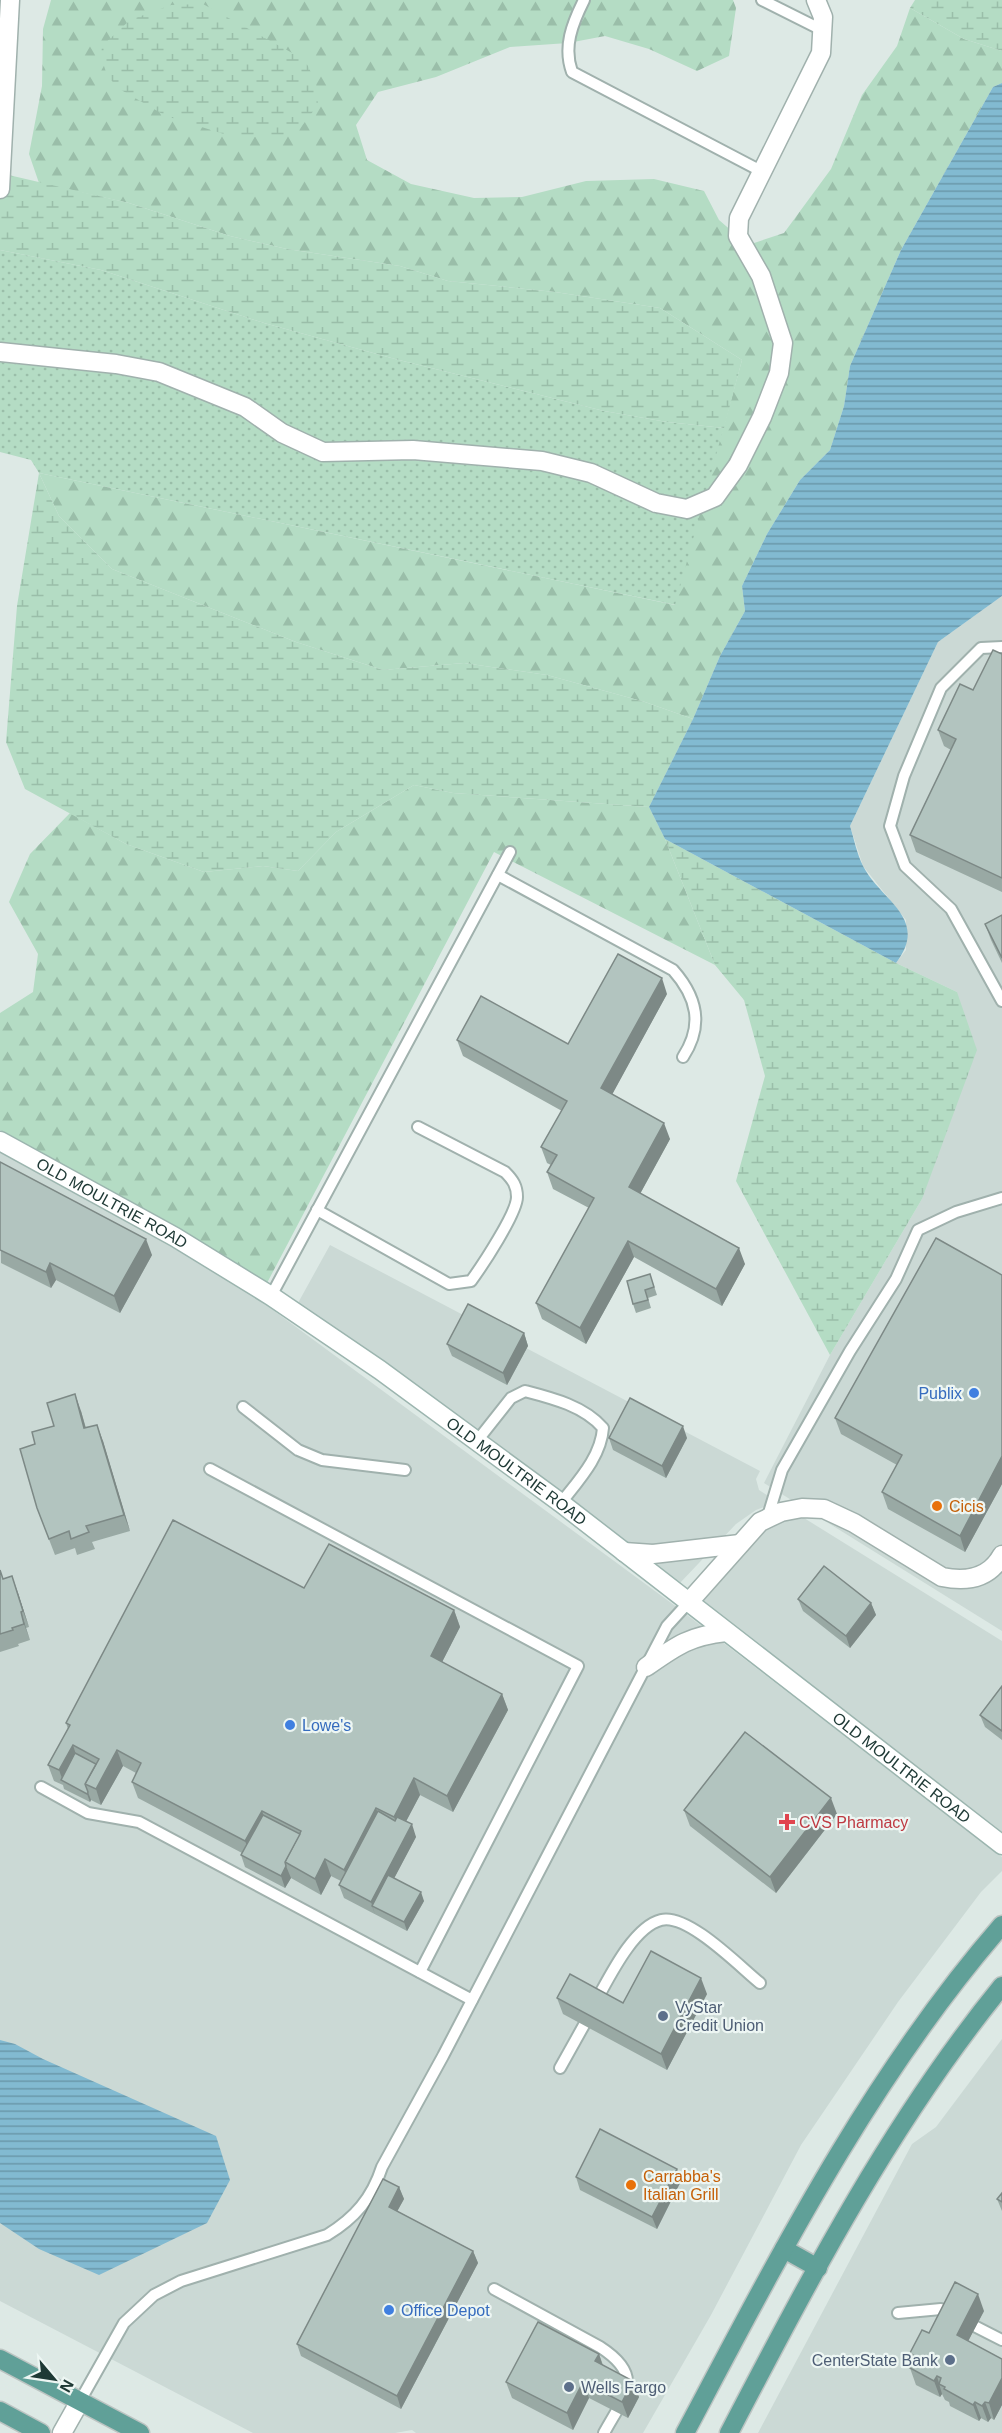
<svg xmlns="http://www.w3.org/2000/svg" width="1002" height="2433" font-family="Helvetica,sans-serif">
<defs>
<pattern id="grass-dots" width="8" height="8" patternUnits="userSpaceOnUse" patternTransform="scale(1.5)"><rect width="8" height="8" fill="#b4dcc4"/><path d="M2 2h.1M6 6h.1" fill="none" stroke="#9abea9" stroke-width="1.8" stroke-linecap="round"/></pattern>
<pattern id="forest-firs" width="22" height="20" patternUnits="userSpaceOnUse" patternTransform="scale(1.5)"><rect width="22" height="20" fill="#b4dcc4"/><path d="M5 1l3.5 6h-7zM16 11l3.5 6h-7z" fill="#9abea9"/></pattern>
<pattern id="wetland-marsh" width="20" height="14" patternUnits="userSpaceOnUse" patternTransform="scale(1.5)"><rect width="20" height="14" fill="#b4dcc4"/><path d="M1 5h8M5 5V1M11 12h8M15 12V8" fill="none" stroke="#9abea9"/></pattern>
<pattern id="water-rules" width="6" height="5" patternUnits="userSpaceOnUse" patternTransform="scale(1.5)"><rect width="6" height="5" fill="#82bad1"/><path d="M0 2.5h6" fill="none" stroke="#6a98aa"/></pattern>
</defs>
<rect width="100%" height="100%" fill="#dde9e5"/>
<!-- built -->
<g fill="#cbd9d5">
<polygon points="1002,596 1002,1631 764,1483 830,1355 922,1199 957,992 896,963 906,950 906,920 863,866 850,826 938,642"/>
<polygon points="0,1152 170,1245 258,1299 678,1608 1002,1857 1002,1871 981,1892 898,2002 801,2145 711,2315 643,2433 416,2433 412,2430 395,2433 253,2433 0,2301"/>
<polygon points="330,1245 760,1471 756,1479 759,1490 778,1502 756,1510 736,1524 679,1584 567,1495 386,1363 298,1303"/>
<polygon points="804,1518 1002,1641 1002,1833 697,1598 767,1528 785,1521"/>
<polygon points="1002,2039 1002,2433 758,2433 912,2144 936,2127"/>
</g>
<!-- grass -->
<polygon fill="url(#grass-dots)" points="0,250 101,270 264,323 395,359 604,411 667,422 724,428 676,605 39,473 31,460 0,452"/>
<!-- forest -->
<g fill="url(#forest-firs)">
<polygon points="51,0 733,0 736,8 729,56 697,71 649,49 605,36 568,43 510,47 436,77 378,92 356,125 367,160 411,184 474,198 522,197 586,181 654,179 704,191 719,220 748,245 784,233 831,169 862,95 897,46 910,8 964,39 1002,51 1002,83 993,87 901,250 850,366 844,406 830,450 800,480 767,534 742,586 745,611 720,656 693,719 645,702 547,675 464,663 383,670 296,642 112,569 59,516 39,473 675,605 742,360 660,308 555,292 448,281 400,266 287,249 230,236 129,203 39,183 29,154 42,86 43,29"/>
<polygon points="414,785 453,793 649,807 665,839 715,965 494,852 267,1283 179,1228 0,1130 0,1013 33,992 38,954 9,902 30,854 70,813 126,844 204,872 263,866 298,871 336,832"/>
</g>
<!-- wetland -->
<g fill="url(#wetland-marsh)">
<polygon points="915,0 1002,0 1002,51 964,39 910,8"/>
<polygon points="203,4 305,60 316,83 318,105 301,127 279,139 224,134 166,116 116,87 106,72 101,57 102,46 130,20 171,5"/>
<polygon points="0,173 129,203 230,236 287,249 400,266 448,281 555,292 660,308 742,360 724,428 667,422 604,411 395,359 264,323 101,270 0,250"/>
<polygon points="39,473 59,516 112,569 296,642 383,670 464,663 547,675 645,702 693,719 649,807 453,793 414,785 336,832 298,871 263,866 204,872 126,844 25,789 6,742 17,606"/>
<polygon points="665,839 896,963 957,992 977,1050 922,1199 830,1355 736,1181 765,1076 744,1000 715,965"/>
</g>
<!-- water -->
<g fill="url(#water-rules)">
<path d="M1002,83V596L938,642L850,826C854,839 857,854 863,866C881,901 930,918 896,963L665,839L649,807L693,719L720,656L745,611L742,586L767,534L800,480L830,450L844,406L850,366L901,250L993,87Z"/>
<polygon points="0,2040 15,2044 43,2059 216,2136 230,2180 207,2223 99,2275 39,2249 0,2223"/>
</g>
<g fill="none" stroke-linecap="round" stroke-linejoin="round">
<!-- service casing -->
<g stroke="#a0b1ad" stroke-width="14">
<g id="service">
<path d="M584,0C572,24 563,47 572,72L761,171"/>
<polyline points="762,0 824,31"/>
<polyline points="1002,647 981,648 941,688 904,776 890,826 905,866 951,909 1002,1001"/>
<path d="M498,875L673,970C697,997 704,1025 683,1057"/>
<path d="M317,1210L449,1284L471,1281C482,1266 517,1213 517,1197C517,1186 513,1180 505,1172L418,1127"/>
<polyline points="271,1296 510,852"/>
<polyline points="243,1407 298,1450 322,1460 405,1470"/>
<path d="M477,1441L511,1398L525,1391C552,1398 584,1406 603,1428C601,1457 578,1481 561,1503"/>
<polyline points="210,1469 578,1666 420,1972"/>
<polyline points="768,1516 782,1470 850,1351 896,1279 918,1230 956,1212 1002,1198"/>
<polyline points="41,1787 88,1813 139,1822 472,2000"/>
<path d="M596,2001C609,1978 633,1927 661,1920C688,1913 740,1967 760,1983"/>
<polyline points="560,2068 584,2025"/>
<path d="M494,2289L600,2347C645,2376 625,2395 604,2433"/>
<polyline points="898,2313 941,2309 1002,2340"/>
<path d="M80,2401L124,2323L154,2295L181,2281L327,2235C355,2218 372,2198 382,2167L443,2056L667,1626L688,1603"/>
</g>
</g>
<!-- minor casing -->
<g stroke="#a0b1ad" stroke-width="21">
<g id="minor">
<polyline points="0,189 10,0"/>
<polyline points="0,352 116,364 159,372 245,407 282,433 323,452 413,450 542,461 591,473 656,503 687,509 715,497 738,465 762,417 779,373 783,343 761,276 738,236 739,218 821,53 823,17 816,0"/>
<path d="M688,1603L760,1522L781,1512L802,1508L824,1509L854,1523L942,1577C966,1582 989,1579 1002,1555"/>
<polyline points="62,2433 80,2401"/>
</g>
</g>
<!-- tertiary casing -->
<g stroke="#a0b1ad" stroke-width="21">
<g id="tertiary">
<polyline points="624,1552 653,1554 740,1544"/>
<path d="M646,1667C676,1646 689,1636 726,1632"/>
</g>
</g>
<!-- secondary casing -->
<g stroke="#9cb5af" stroke-width="21">
<g id="secondary">
<path id="s1" d="M0,1141L175,1237L271,1296L380,1370L561,1503L1002,1845"/>
</g>
</g>
<!-- primary casing -->
<g stroke="#bcc4c2" stroke-width="21">
<g id="primary">
<polyline points="784,2249 818,2268"/>
<polyline points="0,2359 140,2433"/>
<polyline points="0,2411 41,2433"/>
<path d="M685,2433C779,2256 870,2077 1002,1925"/>
<path d="M729,2433C810,2278 891,2122 1002,1986"/>
</g>
</g>
<!-- service -->
<use href="#service" stroke="#fff" stroke-width="10"/>
<!-- minor -->
<use href="#minor" stroke="#fff" stroke-width="18"/>
<!-- tertiary -->
<use href="#tertiary" stroke="#fff" stroke-width="18"/>
<!-- secondary -->
<use href="#secondary" stroke="#fff" stroke-width="18"/>
<!-- primary -->
<use href="#primary" stroke="#60a098" stroke-width="18"/>
</g>
<!-- wall -->
<g fill="#99a9a4">
<polygon points="1002,654 1002,892 916,852 910,835 951,750 944,746 938,730 973,690"/>
<polygon points="1002,915 1002,963 991,940 985,924"/>
<polygon points="667,994 612,1094 670,1139 640,1194 745,1264 722,1306 634,1257 586,1344 542,1319 536,1303 589,1208 553,1189 547,1172 551,1165 547,1163 541,1147 562,1111 463,1056 457,1040 568,1044"/>
<polygon points="0,1162 152,1255 120,1313 56,1280 51,1288 1,1263"/>
<polygon points="650,1274 657,1295 648,1298 651,1308 636,1313 633,1304"/>
<polygon points="1002,1275 1002,1484 965,1552 888,1509 882,1492 897,1465 841,1434 835,1418"/>
<polygon points="524,1333 528,1346 507,1385 452,1356 447,1344"/>
<polygon points="81,1411 86,1428 103,1441 130,1531 92,1542 95,1549 77,1555 75,1548 55,1555 37,1508 35,1444 54,1426"/>
<polygon points="609,1438 687,1438 666,1478 613,1450"/>
<polygon points="0,1570 3,1579 18,1593 29,1627 26,1628 30,1640 18,1644 19,1646 0,1652"/>
<polygon points="304,1588 454,1610 460,1627 442,1662 502,1694 508,1710 453,1812 420,1795 406,1821 416,1837 394,1878 424,1901 407,1931 344,1898 339,1885 341,1881 331,1876 321,1895 291,1878 285,1888 245,1867 241,1855 242,1853 138,1798 132,1782 136,1773 123,1766 101,1805 91,1800 90,1802 64,1789 63,1785 54,1781 48,1765 68,1729 66,1723"/>
<polygon points="798,1599 871,1603 876,1615 850,1648 803,1611"/>
<polygon points="1002,1686 1002,1740 985,1727 980,1715"/>
<polygon points="684,1810 837,1814 776,1893 690,1826"/>
<polygon points="707,1994 667,2070 563,2014 557,1998 623,2003"/>
<polygon points="576,2177 681,2181 657,2229 580,2190"/>
<polygon points="399,2187 404,2199 397,2211 473,2251 478,2263 401,2409 301,2356 297,2344"/>
<polygon points="1002,2193 1002,2211 997,2199"/>
<polygon points="984,2311 968,2341 1002,2359 1002,2405 994,2420 991,2418 988,2422 981,2418 979,2421 950,2406 949,2402 945,2400 942,2394 940,2397 916,2385 910,2368 913,2363 910,2353 929,2333"/>
<polygon points="599,2354 603,2365 639,2397 628,2418 589,2398 573,2430 512,2398 506,2382"/>
</g>
<!-- shaded-wall -->
<g fill="#7d8986">
<polygon points="662,978 667,994 607,1104 601,1088"/>
<polygon points="664,1123 670,1139 635,1203 629,1187"/>
<polygon points="146,1239 152,1255 120,1313 114,1296"/>
<polygon points="628,1241 634,1257 586,1344 580,1328"/>
<polygon points="739,1248 745,1264 722,1306 716,1289"/>
<polygon points="50,1263 56,1280 51,1288 46,1272"/>
<polygon points="524,1333 528,1346 507,1385 503,1373"/>
<polygon points="75,1394 81,1411 90,1444 84,1428"/>
<polygon points="97,1425 103,1441 130,1531 124,1515"/>
<polygon points="683,1426 687,1438 666,1478 662,1466"/>
<polygon points="1002,1456 1002,1484 965,1552 960,1536"/>
<polygon points="12,1576 18,1593 29,1627 23,1611"/>
<polygon points="871,1603 876,1615 850,1648 846,1636"/>
<polygon points="454,1610 460,1627 437,1672 431,1656"/>
<polygon points="21,1612 26,1628 30,1640 24,1624"/>
<polygon points="502,1694 508,1710 453,1812 447,1796"/>
<polygon points="73,1745 78,1761 63,1781 59,1770"/>
<polygon points="117,1750 123,1766 101,1805 96,1789"/>
<polygon points="414,1778 420,1795 400,1833 394,1817"/>
<polygon points="88,1792 91,1800 90,1802 87,1794"/>
<polygon points="831,1798 837,1814 776,1893 770,1877"/>
<polygon points="376,1808 382,1824 350,1886 344,1870"/>
<polygon points="262,1811 268,1827 251,1857 245,1841"/>
<polygon points="412,1824 416,1837 378,1909 372,1906 375,1914 371,1902"/>
<polygon points="325,1859 331,1876 321,1895 315,1879"/>
<polygon points="286,1866 291,1878 285,1888 281,1876"/>
<polygon points="421,1892 424,1901 407,1931 404,1922"/>
<polygon points="701,1978 707,1994 667,2070 661,2054"/>
<polygon points="677,2169 681,2181 657,2229 652,2217"/>
<polygon points="399,2187 404,2199 393,2219 389,2207"/>
<polygon points="473,2251 478,2263 401,2409 397,2396"/>
<polygon points="978,2294 984,2311 963,2351 957,2335"/>
<polygon points="599,2354 604,2370 595,2361"/>
<polygon points="937,2376 942,2394 940,2397 934,2381"/>
<polygon points="1002,2378 1002,2405 994,2420 989,2403"/>
<polygon points="633,2381 639,2397 628,2418 622,2402"/>
<polygon points="583,2382 589,2398 573,2430 567,2413"/>
<polygon points="975,2402 981,2418 979,2421 973,2405"/>
<polygon points="985,2402 991,2418 988,2422 982,2406"/>
</g>
<!-- building -->
<g fill="#b2c4bf" stroke="#7d8986" stroke-width="1.5">
<polygon points="993,650 1002,654 1002,878 910,835 956,739 938,730 960,684 973,690"/>
<polygon points="1002,915 1002,958 985,924"/>
<polygon points="618,954 662,978 601,1088 664,1123 629,1187 739,1248 716,1289 628,1241 580,1328 536,1303 594,1198 547,1172 557,1155 541,1147 567,1101 457,1040 481,996 568,1044"/>
<polygon points="0,1162 146,1239 114,1296 50,1263 46,1272 0,1250"/>
<polygon points="936,1238 1002,1275 1002,1456 960,1536 882,1492 902,1455 835,1418"/>
<polygon points="650,1274 654,1287 645,1290 648,1300 633,1304 627,1281"/>
<polygon points="468,1304 524,1333 503,1373 447,1344"/>
<polygon points="75,1394 84,1428 97,1425 124,1515 86,1526 89,1532 71,1539 69,1531 49,1539 37,1508 20,1449 35,1444 32,1432 54,1426 47,1403"/>
<polygon points="630,1398 683,1426 662,1466 609,1438"/>
<polygon points="173,1520 304,1588 329,1544 454,1610 431,1656 502,1694 447,1796 414,1778 394,1817 376,1808 344,1870 325,1859 315,1879 285,1862 301,1831 262,1811 245,1841 132,1782 141,1763 117,1750 96,1789 85,1784 99,1759 73,1745 59,1770 48,1765 70,1725 66,1723"/>
<polygon points="824,1566 871,1603 846,1636 798,1599"/>
<polygon points="0,1570 3,1579 12,1576 23,1611 21,1612 24,1624 12,1628 13,1630 0,1634"/>
<polygon points="1002,1686 1002,1731 980,1715"/>
<polygon points="745,1732 831,1798 770,1877 684,1810"/>
<polygon points="75,1753 96,1764 85,1784 88,1792 87,1794 61,1780"/>
<polygon points="378,1811 395,1821 397,1817 412,1824 371,1902 339,1885"/>
<polygon points="263,1815 300,1834 285,1862 286,1866 281,1876 241,1855"/>
<polygon points="388,1875 421,1892 404,1922 372,1906"/>
<polygon points="651,1951 701,1978 661,2054 557,1998 570,1974 623,2003"/>
<polygon points="600,2129 677,2169 652,2217 576,2177"/>
<polygon points="383,2179 399,2187 389,2207 473,2251 397,2396 297,2344"/>
<polygon points="1002,2193 1002,2202 997,2199"/>
<polygon points="955,2282 978,2294 957,2335 1002,2359 1002,2378 989,2403 985,2402 982,2406 975,2402 973,2405 944,2389 945,2387 939,2384 941,2378 937,2376 934,2381 910,2368 916,2357 910,2353 922,2330 929,2333"/>
<polygon points="538,2322 599,2354 595,2361 633,2381 622,2402 583,2382 567,2413 506,2382"/>
</g>
<!-- markers -->
<g fill="#3f7fe0" stroke="#edf6f3" stroke-width="2">
<circle cx="974" cy="1393" r="6"/>
<circle cx="290" cy="1725" r="6"/>
<circle cx="389" cy="2310" r="6"/>
</g>
<g fill="#e8710a" stroke="#edf6f3" stroke-width="2">
<circle cx="937" cy="1506" r="6"/>
<circle cx="631" cy="2185" r="6"/>
</g>
<path fill="#e0444e" stroke="#edf6f3" stroke-width="2" d="M784 1813h6v6h6v6h-6v6h-6v-6h-6v-6h6z"/>
<g fill="#5c6f8a" stroke="#edf6f3" stroke-width="2">
<circle cx="663" cy="2016" r="6"/>
<circle cx="950" cy="2360" r="6"/>
<circle cx="569" cy="2387" r="6"/>
</g>
<g text-anchor="middle" stroke-width="4.5" stroke-linejoin="round" paint-order="stroke">
<!-- street labels -->
<g font-size="16" fill="#1e3935" stroke="#edf6f3">
<text dy="6" stroke="none"><textPath href="#s1" startOffset="128">OLD MOULTRIE ROAD</textPath></text>
<text dy="6" stroke="none"><textPath href="#s1" startOffset="614">OLD MOULTRIE ROAD</textPath></text>
<text dy="6" stroke="none"><textPath href="#s1" startOffset="1100">OLD MOULTRIE ROAD</textPath></text>
</g>
<!-- shop labels -->
<g font-size="16" fill="#366cbe" stroke="#edf6f3" text-anchor="start">
<text x="962" y="1399" text-anchor="end">Publix</text>
<text x="302" y="1731">Lowe's</text>
<text x="401" y="2316">Office Depot</text>
</g>
<!-- food labels -->
<g font-size="16" fill="#c56008" stroke="#edf6f3" text-anchor="start">
<text x="949" y="1512">Cicis</text>
<text x="643" y="2182">Carrabba's<tspan x="643" dy="18">Italian Grill</tspan></text>
</g>
<!-- health labels -->
<g font-size="16" fill="#be3a42" stroke="#edf6f3" text-anchor="start">
<text x="799" y="1828">CVS Pharmacy</text>
</g>
<!-- service labels -->
<g font-size="16" fill="#4e5e75" stroke="#edf6f3" text-anchor="start">
<text x="675" y="2013">VyStar<tspan x="675" dy="18">Credit Union</tspan></text>
<text x="938" y="2366" text-anchor="end">CenterState Bank</text>
<text x="581" y="2393">Wells Fargo</text>
</g>
</g>
<!-- north arrow -->
<g transform="translate(54 2379) rotate(119)" stroke="#edf6f3" stroke-width="4.5" paint-order="stroke">
<path d="M0-4.5L10 22L0 15L-10 22Z" fill="#1e3935"/>
<text y="-9" font-size="16" font-weight="bold" text-anchor="middle" fill="#1e3935">N</text>
</g>
</svg>
